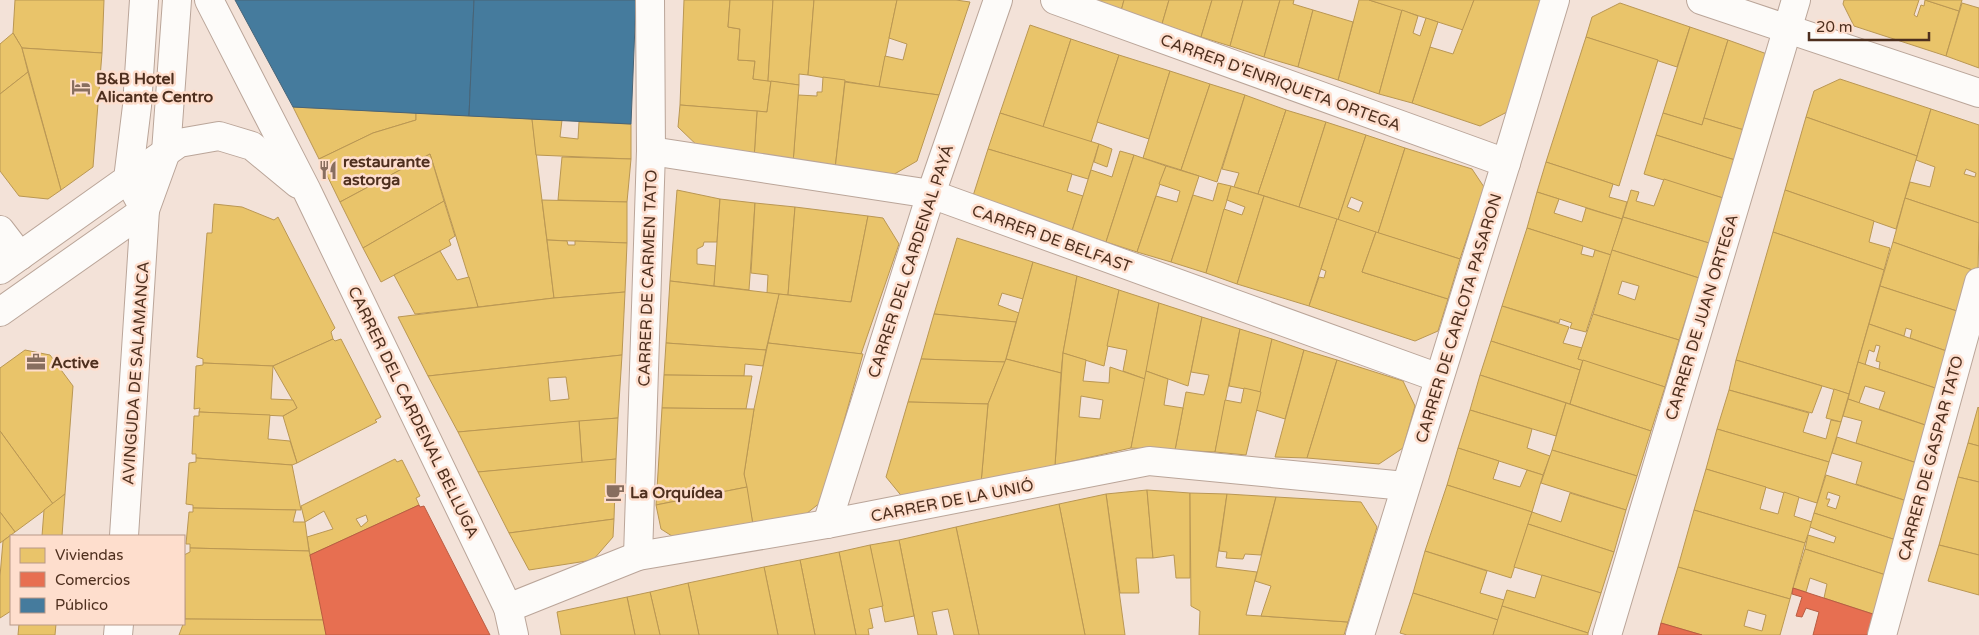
<svg xmlns="http://www.w3.org/2000/svg" width="1979" height="635" font-family="'Varela Round',sans-serif">
<rect width="100%" height="100%" fill="#f3e2d8"/>
<!-- homes -->
<g fill="#e9c46a" stroke="#ba9753" fill-rule="evenodd">
<polygon points="15,0 104,0 102,53 22,48 13,33"/>
<polygon points="684,0 730,0 728,27 740,29 738,60 755,61 753,79 771,81 767,112 680,105"/>
<polygon points="730,0 773,0 768,81 753,79 755,61 738,60 740,29 728,27"/>
<polygon points="773,0 814,0 808,75 799,74 799,85 768,81"/>
<polygon points="814,0 897,0 879,87 808,75"/>
<polygon points="897,0 956,0 970,2 939,95 879,87 885,56 903,60 907,44 889,38"/>
<polygon points="1085,0 1124,0 1121,11"/>
<polygon points="1124,0 1169,0 1162,24 1121,11"/>
<polygon points="1169,0 1212,0 1201,37 1162,24"/>
<polygon points="1212,0 1243,0 1230,46 1201,37"/>
<polygon points="1243,0 1280,0 1264,57 1230,46"/>
<polygon points="1280,0 1294,0 1293,4 1313,10 1298,67 1264,57"/>
<polygon points="1359,0 1369,0 1402,10 1379,94 1338,80"/>
<polygon points="1369,0 1474,0 1463,30"/>
<polygon points="1474,0 1542,0 1507,112 1480,126 1412,103 1430,47 1453,54"/>
<polygon points="1844,0 1919,0 1914,15 1917,17 1921,5 1924,6 1925,0 1959,11 1946,56 1854,26 1843,4"/>
<polygon points="1925,0 1962,0 1959,11"/>
<polygon points="1620,3 1690,27 1677,67 1586,37 1592,17"/>
<polygon points="1962,3 1979,8 1979,68 1946,56"/>
<polygon points="1313,10 1353,22 1338,80 1298,67"/>
<polygon points="1402,10 1418,16 1413,33 1420,36 1426,18 1438,22 1412,103 1379,94"/>
<polygon points="1030,25 1071,39 1043,127 1000,113"/>
<polygon points="1690,27 1728,40 1702,125 1663,113"/>
<polygon points="13,33 22,48 28,72 0,94 0,44"/>
<polygon points="1586,37 1658,60 1619,186 1546,162"/>
<polygon points="1071,39 1119,55 1091,142 1043,127"/>
<polygon points="1728,40 1767,54 1744,130 1704,118"/>
<polygon points="22,48 102,53 93,167 61,190"/>
<polygon points="1119,55 1170,71 1149,139 1097,122"/>
<polygon points="1170,71 1210,84 1181,170 1143,158"/>
<polygon points="28,72 61,190 48,199 19,196 0,171 0,94"/>
<polygon points="823,77 845,80 835,169 793,163 798,95 817,96 817,92 822,92"/>
<polygon points="1840,79 1931,109 1917,156 1806,117 1814,91"/>
<polygon points="771,81 799,85 793,163 754,159 757,111 767,112"/>
<polygon points="845,82 939,95 917,161 891,176 835,169"/>
<polygon points="1210,84 1245,95 1217,182 1181,170"/>
<polygon points="1245,95 1286,110 1258,194 1234,187 1239,173 1222,169"/>
<polygon points="680,105 757,111 754,159 703,151 678,127"/>
<polygon points="293,107 416,113 416,120 373,133 319,159"/>
<path d="M1931,109L1979,125V223L1905,198L1910,182L1930,187L1935,167L1916,160ZM1966,169L1976,173L1975,177L1964,174Z"/>
<polygon points="1286,110 1326,122 1299,207 1258,194"/>
<polygon points="416,113 532,119 554,298 478,307 430,154 340,202 319,159 373,133 416,120"/>
<polygon points="1000,113 1099,144 1088,179 988,149"/>
<polygon points="1663,113 1702,125 1704,118 1744,130 1735,160 1656,135"/>
<polygon points="1806,117 1917,156 1896,229 1785,190"/>
<polygon points="532,119 562,120 560,137 578,139 579,122 631,124 631,159 536,155"/>
<polygon points="1326,122 1366,135 1338,220 1299,207"/>
<path d="M1366,135L1405,148L1378,233L1338,220ZM1351,197L1363,202L1359,212L1347,207Z"/>
<polygon points="1656,135 1735,160 1723,198 1644,174"/>
<polygon points="1099,144 1112,149 1107,167 1094,162"/>
<polygon points="1405,148 1472,169 1484,187 1460,259 1378,233"/>
<polygon points="988,149 1072,174 1067,191 1083,196 1072,231 972,199"/>
<polygon points="1120,151 1134,155 1106,242 1072,231 1091,170 1112,177"/>
<polygon points="430,154 444,201 363,248 340,202"/>
<polygon points="1134,155 1166,166 1137,252 1106,242"/>
<polygon points="562,157 631,159 627,202 558,200"/>
<polygon points="1546,162 1613,184 1609,197 1627,202 1622,219 1537,192"/>
<polygon points="1166,166 1199,176 1171,262 1137,252 1156,196 1177,202 1180,191 1159,184"/>
<polygon points="1664,179 1723,198 1709,243 1623,217 1631,190 1639,192 1636,201 1654,206"/>
<polygon points="1218,183 1231,186 1206,273 1171,262 1193,195 1213,201"/>
<polygon points="1231,186 1264,196 1237,284 1206,273 1224,209 1242,215 1245,207 1227,200"/>
<polygon points="677,190 720,199 717,242 704,242 703,246 697,249 697,264 716,266 714,286 670,281"/>
<polygon points="1785,190 1874,221 1869,242 1890,248 1884,270 1773,232"/>
<polygon points="1537,192 1559,199 1554,213 1582,222 1586,208 1622,219 1611,255 1527,228"/>
<polygon points="1264,196 1337,219 1309,306 1237,284"/>
<polygon points="1905,198 1979,223 1978,272 1893,242"/>
<polygon points="720,199 755,203 749,290 714,286"/>
<polygon points="542,200 627,202 627,243 547,240"/>
<polygon points="444,201 455,236 449,240 451,245 381,282 363,248"/>
<polygon points="755,203 795,207 788,295 767,293 768,275 751,273"/>
<polygon points="214,204 242,207 274,220 278,217 335,328 331,332 333,339 273,366 203,363 203,359 197,357 207,233 212,233"/>
<polygon points="795,207 868,216 851,302 788,295"/>
<polygon points="868,216 883,218 899,244 861,354 768,343 779,294 851,302"/>
<polygon points="1623,217 1709,243 1699,278 1612,250"/>
<polygon points="1337,219 1376,232 1362,272 1448,299 1438,331 1415,341 1309,306 1319,277 1324,278 1326,271 1321,269"/>
<polygon points="1527,228 1583,246 1581,254 1593,257 1595,250 1611,255 1586,332 1570,328 1572,323 1560,319 1559,323 1502,306"/>
<polygon points="1376,232 1460,259 1448,299 1362,272"/>
<polygon points="1773,232 1884,270 1849,394 1736,360"/>
<polygon points="957,238 1033,262 1023,299 1002,293 998,305 1019,313 1016,322 934,314"/>
<polygon points="547,240 567,241 568,245 575,245 575,241 627,243 625,292 554,298"/>
<polygon points="1893,242 1978,272 1966,314 1880,286"/>
<path d="M1612,250L1699,278L1679,340L1593,314ZM1622,281L1639,286L1635,300L1618,294Z"/>
<polygon points="440,251 457,280 469,277 478,307 415,314 394,275"/>
<polygon points="1033,262 1077,276 1063,353 1061,373 1006,359"/>
<polygon points="1077,276 1119,290 1104,366 1063,353"/>
<polygon points="670,281 779,294 766,350 666,343"/>
<polygon points="1880,286 1966,314 1955,354 1910,338 1912,330 1906,328 1904,336 1869,324"/>
<polygon points="1119,290 1159,303 1145,379 1123,371 1127,350 1107,346"/>
<polygon points="625,292 622,355 428,376 398,317 554,298"/>
<polygon points="1159,303 1202,317 1188,386 1146,371"/>
<polygon points="1502,306 1569,327 1563,343 1582,348 1578,359 1583,360 1580,370 1491,341"/>
<polygon points="934,314 1016,322 1005,362 921,359"/>
<polygon points="1593,314 1679,340 1665,387 1578,359"/>
<polygon points="1202,317 1240,329 1215,452 1175,450 1186,392 1204,395 1209,375 1191,372"/>
<polygon points="1869,324 1955,354 1944,391 1879,369 1880,362 1876,361 1880,346 1876,345 1874,352 1869,350 1865,365 1858,362"/>
<polygon points="1240,329 1272,339 1261,392 1229,386"/>
<polygon points="333,339 335,341 341,339 381,417 375,420 377,422 297,463 283,416 297,408 273,366"/>
<polygon points="1272,339 1304,350 1285,419 1256,410"/>
<polygon points="1491,341 1580,370 1570,404 1480,375"/>
<polygon points="666,343 766,350 763,366 745,364 744,376 664,375"/>
<polygon points="768,343 863,354 821,502 796,522 754,531 744,474 754,409"/>
<polygon points="25,350 50,355 73,386 65,494 53,504 0,431 0,368"/>
<polygon points="1304,350 1337,360 1307,458 1275,457"/>
<path d="M1063,353L1086,360L1083,381L1109,383L1110,367L1145,379L1131,448L1055,465ZM1081,396L1103,400L1100,419L1079,417Z"/>
<path d="M622,355L618,418L458,432L428,376ZM566,377L569,399L550,401L548,378Z"/>
<polygon points="921,359 1005,362 988,404 908,402"/>
<polygon points="1006,359 1061,373 1055,465 981,483 988,404"/>
<polygon points="1337,360 1403,381 1415,406 1403,448 1379,464 1307,458"/>
<polygon points="1583,360 1665,387 1651,431 1570,404"/>
<polygon points="1736,360 1822,386 1812,413 1729,390"/>
<polygon points="1858,362 1944,391 1934,428 1879,409 1885,392 1865,386 1859,403 1848,399"/>
<polygon points="203,363 273,366 271,399 293,400 297,408 283,416 199,412 200,408 194,409 196,366 203,365"/>
<polygon points="1146,371 1168,379 1164,405 1183,408 1175,450 1131,448"/>
<polygon points="664,375 752,376 746,409 662,408"/>
<polygon points="1480,375 1566,403 1556,436 1470,410"/>
<polygon points="1244,388 1261,392 1246,455 1215,452 1225,400 1241,403"/>
<polygon points="1834,389 1849,394 1841,422 1826,418"/>
<polygon points="1729,390 1809,413 1803,432 1826,439 1831,420 1841,422 1829,462 1717,429"/>
<polygon points="1848,399 1934,428 1923,465 1856,443 1862,421 1843,416"/>
<polygon points="908,402 988,404 981,483 904,499 886,477"/>
<polygon points="1566,403 1651,431 1637,476 1552,450"/>
<polygon points="1978,407 1979,408 1979,446 1968,443"/>
<polygon points="662,408 754,409 744,474 747,487 656,505"/>
<polygon points="1470,410 1532,429 1527,448 1550,456 1543,475 1458,448"/>
<polygon points="199,412 270,415 268,439 290,441 297,463 292,465 196,458 196,454 192,454 194,416 199,416"/>
<polygon points="618,418 616,459 582,463 579,421"/>
<polygon points="579,421 582,463 478,472 458,432"/>
<polygon points="1717,429 1829,462 1817,503 1706,469"/>
<polygon points="0,431 53,504 15,532 0,512"/>
<polygon points="1837,437 1923,465 1913,503 1856,484 1862,462 1832,453"/>
<polygon points="1968,443 1979,446 1979,482 1958,477"/>
<polygon points="1458,448 1499,461 1493,479 1520,487 1527,470 1543,475 1532,512 1447,485"/>
<polygon points="1552,450 1637,476 1626,510 1541,483"/>
<polygon points="196,458 292,465 301,510 193,508 193,505 186,504 189,463 196,462"/>
<path d="M395,459L397,462L402,460L420,496L416,498L419,505L310,555L307,537L333,529L324,511L305,522L301,506ZM366,515L368,521L361,527L356,519Z"/>
<polygon points="616,459 614,519 509,533 478,472"/>
<polygon points="1706,469 1766,487 1760,509 1778,514 1784,492 1799,497 1794,516 1812,522 1805,543 1694,510"/>
<path d="M1826,475L1913,503L1902,542L1814,513ZM1828,492L1840,496L1836,509L1827,506L1830,499H1826Z"/>
<polygon points="1958,477 1979,482 1979,555 1939,545"/>
<polygon points="1447,485 1532,512 1511,578 1425,551"/>
<polygon points="747,487 754,531 686,545 661,529 656,505"/>
<polygon points="1147,490 1153,558 1136,558 1139,593 1120,593 1106,494"/>
<polygon points="1147,490 1190,493 1190,578 1176,578 1174,555 1153,558"/>
<polygon points="1190,493 1227,494 1216,567 1257,572 1246,615 1348,622 1344,635 1199,635 1200,611 1191,606"/>
<polygon points="1570,493 1626,510 1614,552 1528,524 1532,512 1561,522"/>
<polygon points="65,494 62,536 42,536 44,510"/>
<polygon points="1106,494 1125,635 1085,635 1059,504"/>
<polygon points="1227,494 1276,497 1261,555 1245,554 1243,559 1226,558 1227,552 1219,551"/>
<polygon points="1276,497 1361,502 1377,527 1348,622 1261,616 1271,586 1255,581"/>
<polygon points="1059,504 1085,635 979,635 956,527"/>
<polygon points="193,508 296,510 293,522 305,522 309,551 190,548 190,544 186,544 189,512 193,512"/>
<polygon points="1694,510 1805,543 1790,599 1678,567"/>
<polygon points="0,512 15,532 0,543"/>
<polygon points="1814,513 1902,542 1892,577 1805,549 1808,535 1834,543 1836,537 1810,527"/>
<polygon points="614,519 613,537 593,560 529,570 509,533"/>
<polygon points="1528,524 1614,552 1601,593 1514,567"/>
<polygon points="956,527 979,635 954,635 948,609 932,612 937,635 918,635 899,540"/>
<polygon points="11,535 22,536 11,536 11,611 0,618 0,576 3,541"/>
<polygon points="899,540 914,616 885,622 870,545"/>
<polygon points="870,545 883,606 869,609 873,628 868,629 869,635 856,635 839,552"/>
<polygon points="1939,545 1979,555 1979,595 1928,581"/>
<polygon points="190,548 309,551 324,620 185,619 184,555 190,552"/>
<polygon points="1805,549 1892,577 1882,617 1824,598 1827,584 1810,578 1806,592 1793,588"/>
<polygon points="1425,551 1487,571 1480,593 1504,600 1498,620 1413,593"/>
<polygon points="839,552 856,635 815,635 800,560"/>
<polygon points="800,560 815,635 778,635 764,567"/>
<polygon points="764,567 778,635 699,635 688,583"/>
<path d="M1678,567L1790,599L1780,635H1702L1661,623ZM1748,610L1766,615L1762,631L1744,626Z"/>
<polygon points="1542,575 1601,593 1588,633 1502,606 1507,590 1535,598"/>
<polygon points="688,583 699,635 660,635 650,592"/>
<polygon points="650,592 660,635 635,635 627,597"/>
<polygon points="1413,593 1498,620 1493,635 1407,635 1400,633"/>
<polygon points="627,597 635,635 561,635 557,612"/>
<polygon points="1502,606 1588,633 1588,635 1493,635"/>
<polygon points="185,619 324,620 326,635 179,635"/>
<polygon points="19,624 56,624 55,635 18,635"/>
</g>
<!-- shops -->
<g fill="#e76f51" stroke="#b95c42">
<polygon points="419,505 420,507 424,506 490,635 326,635 310,555"/>
<polygon points="1793,588 1882,617 1876,635 1813,635 1819,612 1806,608 1802,617 1796,616 1802,597 1792,594"/>
<polygon points="1661,623 1702,635 1658,635"/>
</g>
<!-- public -->
<g fill="#457b9d" stroke="#486477">
<polygon points="235,0 474,0 469,116 293,107"/>
<polygon points="474,0 636,0 631,124 469,116"/>
</g>
<g fill="none" stroke-linecap="round" stroke-linejoin="round">
<!-- minor casing -->
<g stroke="#baa599" stroke-width="30">
<g id="minor">
<polyline points="209,0 307,191 508,608 514,635"/>
<polyline points="1055,0 1506,163"/>
<polyline points="1701,0 1979,93"/>
<polyline points="651,151 931,194 1439,378"/>
<polyline points="0,230 20,256"/>
<polyline points="827,524 931,194 998,0"/>
<polyline points="124,536 145,210 128,179 179,143 219,136 252,146 298,184"/>
<polyline points="638,556 651,151 650,0"/>
<polyline points="508,608 638,556 827,524 1149,461 1405,486"/>
<polyline points="118,635 119,624"/>
<polyline points="1360,635 1506,163 1555,0"/>
<polyline points="1607,635 1796,0"/>
<polyline points="1882,635 1979,282"/>
</g>
</g>
<!-- major casing -->
<g stroke="#baa599" stroke-width="30">
<g id="major">
<polyline points="0,270 128,179 137,106 144,0"/>
<polyline points="0,312 145,210 166,152 177,0"/>
</g>
</g>
<!-- minor -->
<use href="#minor" stroke="#fdfbf9" stroke-width="28"/>
<!-- major -->
<use href="#major" stroke="#fdfbf9" stroke-width="28"/>
</g>
<!-- icons -->
<defs>
<g id="hotel-bare" transform="scale(1.5)"><path d="M-6-4.5h1.5V1H6V5H4.5V3h-9V5H-6ZM-4 0a1.8 1.8 0 1 1 3.6 0ZM.5 0V-2.5h3Q6-2.5 6 0Z" fill="#886e5f" stroke="#fedecd" stroke-width="2.5" paint-order="stroke"/></g>
<g id="restaurant-bare" transform="scale(1.5)"><path d="M-5-6h1v4h1v-4h1v4h1v-4h1v5L-1.5 .5V6h-2V.5L-5-1ZM5-6V6H3V1.5H1.5Q1.5-4 5-6Z" fill="#886e5f" stroke="#fedecd" stroke-width="2.5" paint-order="stroke"/></g>
<g id="office-bare" transform="scale(1.5)"><path d="M-6-3h4V-5.5h4V-3h4V5H-6ZM-1-4.5V-3h2v-1.5ZM-6 0V1H6V0Z" fill="#886e5f" stroke="#fedecd" stroke-width="2.5" paint-order="stroke"/></g>
<g id="cafe-bare" transform="scale(1.5)"><path d="M-5.5-4.5H6V0H3Q3 3.5 0 3.5H-2.5Q-5.5 3.5-5.5 0ZM3-3.2v2h1.7v-2ZM-6 4.5H4V6H-6Z" fill="#886e5f" stroke="#fedecd" stroke-width="2.5" paint-order="stroke"/></g>
</defs>
<g fill-rule="evenodd">
<use href="#hotel-bare" x="81" y="87"/>
<use href="#restaurant-bare" x="328" y="170"/>
<use href="#office-bare" x="36" y="362"/>
<use href="#cafe-bare" x="615" y="492"/>
</g>
<g text-anchor="middle" stroke-width="5" stroke-linejoin="round" paint-order="stroke">
<!-- poi labels -->
<g font-size="16" font-weight="bold" fill="#4e2f1e" stroke="#fedecd" text-anchor="start">
<text x="96" y="84">B&amp;B Hotel<tspan x="96" dy="18">Alicante Centro</tspan></text>
<text x="343" y="167">restaurante<tspan x="343" dy="18">astorga</tspan></text>
<text x="51" y="368">Active</text>
<text x="630" y="498">La Orquídea</text>
</g>
<!-- street labels -->
<g font-size="16" fill="#4e2f1e" stroke="#fedecd">
<text transform="translate(1281 82) rotate(20)" y="6">CARRER D'ENRIQUETA ORTEGA</text>
<text transform="translate(1052 238) rotate(20)" y="6">CARRER DE BELFAST</text>
<text transform="translate(910 261) rotate(-72)" y="6">CARRER DEL CARDENAL PAYÁ</text>
<text transform="translate(647 278) rotate(-88)" y="6">CARRER DE CARMEN TATO</text>
<text transform="translate(1701 317) rotate(-73)" y="6">CARRER DE JUAN ORTEGA</text>
<text transform="translate(1458 318) rotate(-73)" y="6">CARRER DE CARLOTA PASARON</text>
<text transform="translate(135 373) rotate(-86)" y="6">AVINGUDA DE SALAMANCA</text>
<text transform="translate(414 412) rotate(64)" y="6">CARRER DEL CARDENAL BELLUGA</text>
<text transform="translate(1930 458) rotate(-75)" y="6">CARRER DE GASPAR TATO</text>
<text transform="translate(952 500) rotate(-11)" y="6">CARRER DE LA UNIÓ</text>
</g>
</g>
<!-- legend -->
<rect x="10" y="535" width="175" height="90" fill="#fedecd" stroke="#b89887"/>
<rect x="20" y="548" width="25" height="15" fill="#e9c46a" stroke="#b89887"/>
<text x="55" y="560" font-size="15" fill="#4e2f1e">Viviendas</text>
<rect x="20" y="572" width="25" height="15" fill="#e76f51" stroke="#b89887"/>
<text x="55" y="585" font-size="15" fill="#4e2f1e">Comercios</text>
<rect x="20" y="598" width="25" height="15" fill="#457b9d" stroke="#b89887"/>
<text x="55" y="610" font-size="15" fill="#4e2f1e">Público</text>
<!-- scale -->
<path d="M1809 32v8h120v-8" fill="none" stroke="#4e2f1e" stroke-width="2.5"/>
<text x="1816" y="32" font-size="15" fill="#4e2f1e" stroke="#fedecd" stroke-width="4" paint-order="stroke">20 m</text>
</svg>
